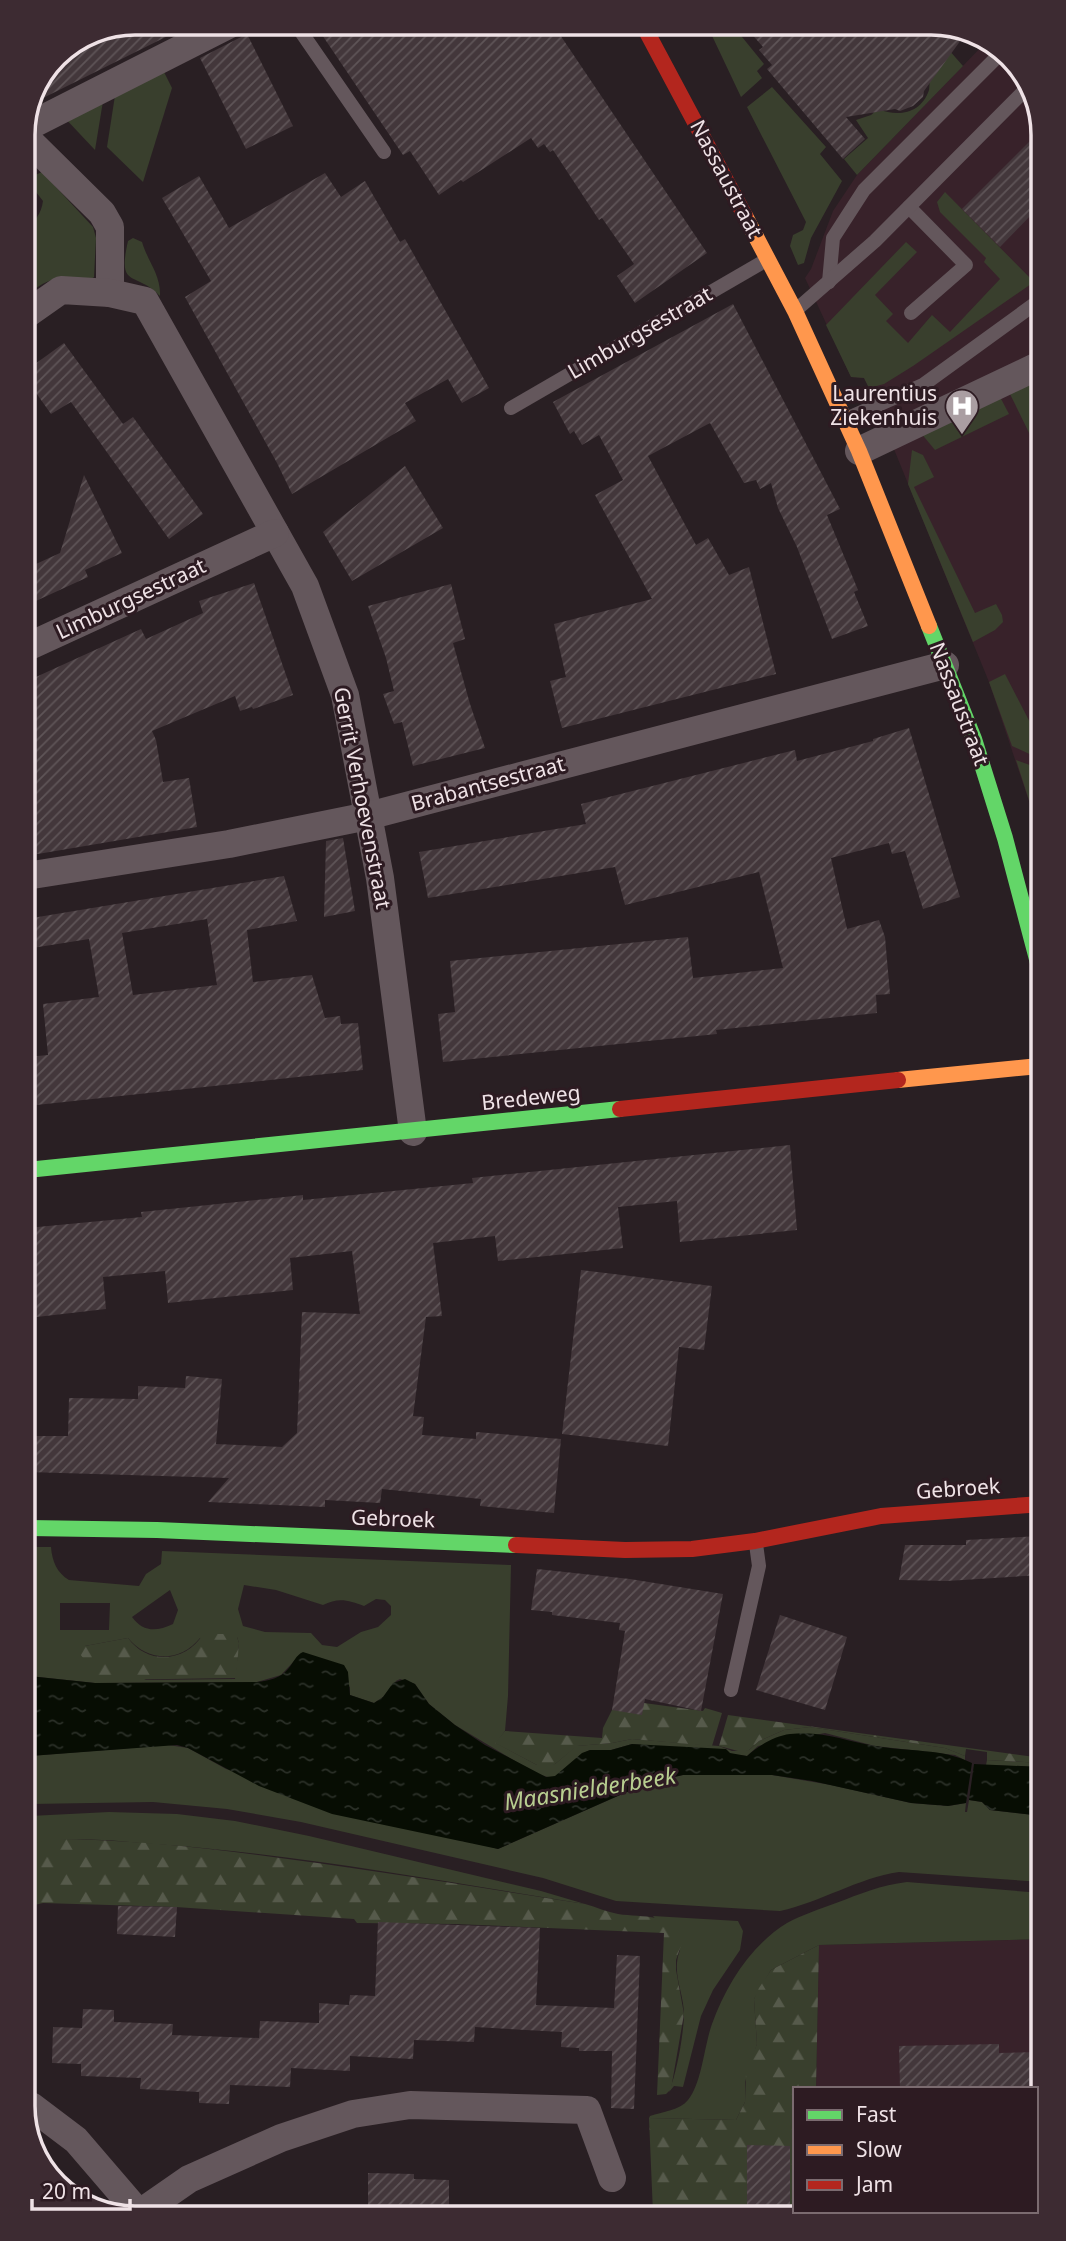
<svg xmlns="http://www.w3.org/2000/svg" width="1066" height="2241" font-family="'Noto Sans',sans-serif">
<defs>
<pattern id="forest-firs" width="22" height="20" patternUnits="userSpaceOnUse" patternTransform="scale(1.75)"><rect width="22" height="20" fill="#393f2d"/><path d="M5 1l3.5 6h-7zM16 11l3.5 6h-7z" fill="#565a4b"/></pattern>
<pattern id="water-ripples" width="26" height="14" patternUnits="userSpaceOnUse" patternTransform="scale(1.75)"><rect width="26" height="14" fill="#070d03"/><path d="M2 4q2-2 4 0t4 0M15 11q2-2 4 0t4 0" fill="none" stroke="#2b3028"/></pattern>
<pattern id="building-hatch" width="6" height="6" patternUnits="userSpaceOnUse" patternTransform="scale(1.75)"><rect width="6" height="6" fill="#43373b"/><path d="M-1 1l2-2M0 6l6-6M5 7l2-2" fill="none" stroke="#5e5457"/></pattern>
</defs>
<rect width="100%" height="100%" fill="#291f23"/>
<!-- built -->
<g fill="#38222a">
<polygon points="987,41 999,46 1035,92 1038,828 989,682 869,388 864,378 851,377 805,278 811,269 833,211 857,175"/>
<polygon points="1043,1939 1043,2107 1036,2130 1036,2089 816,2089 819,1945"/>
</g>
<!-- green -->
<g fill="#393f2d" fill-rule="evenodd">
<polygon points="706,23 748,23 738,32 764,64 757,71 762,78 741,97"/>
<path d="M941,41L963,66L857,175L844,159L868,138L856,120L871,115L878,109C898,117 921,114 929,90C930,84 929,79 931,73C933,62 938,51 941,41Z"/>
<polygon points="161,66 172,88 143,182 107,147 116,89"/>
<polygon points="772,87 826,147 820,154 842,181 811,238 804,263 798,265 790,246 793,235 803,230 806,222 747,107"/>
<polygon points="104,95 95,150 63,116"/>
<path d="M23,167L33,176L42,172L93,227L96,238L94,277L88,282C53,277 53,276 24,296L23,227C36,222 41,214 43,201L36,192L23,185Z"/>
<polygon points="945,192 1034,282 913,366 884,384 869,388 864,378 851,377 826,325 906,242 917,252 875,295 893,314 886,321 908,343 932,315 950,332 1000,279 984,262 986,258 940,212 937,202"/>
<path d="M133,238L142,242C148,262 161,275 160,296C135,270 117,290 128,241Z"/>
<polygon points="1036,380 1036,447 1009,392"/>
<polygon points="999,395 1009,414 935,450 920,432"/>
<polygon points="912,450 923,455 934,477 914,487 975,613 996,604 1002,615 1003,622 995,630 973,642 908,484"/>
<polygon points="1005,674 1038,738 1038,758 1012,746 989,682"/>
<polygon points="1016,760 1038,768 1038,828"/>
<path d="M29,1547H51C52,1561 57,1573 69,1580L139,1586L146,1574L161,1564L162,1551L511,1565L508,1696L505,1731L496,1743L537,1765L555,1764L576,1746L612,1743L632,1739L719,1746L732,1751L749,1750L759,1741L784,1730L810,1727L945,1748L965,1756V1760L955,1755L875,1746L825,1733L758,1746L747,1756L632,1744L611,1750H590L582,1754L560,1774L551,1778L535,1773L455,1725L429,1704L415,1684L400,1679L396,1681L383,1697L374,1703L350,1695V1687L296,1659L281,1675L257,1682L95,1683L29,1676ZM244,1585L276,1590L323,1605C338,1597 349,1600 364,1606L376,1599L385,1600L391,1606V1615L378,1627L361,1632L337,1647L322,1645L311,1633L265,1632L243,1626L238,1609ZM170,1590L178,1610L173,1624C156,1632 143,1632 132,1617ZM110,1603L109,1630H60V1603ZM237,1637L239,1643L235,1679L146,1680L85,1646L128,1638C148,1662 180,1663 200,1638Z"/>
<path d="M168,1745L188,1748L226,1769L498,1849L645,1784L683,1775H772L831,1785L911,1803L948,1806L966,1803L965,1812H967L969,1800L982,1802L990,1810L1042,1816V1882L899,1872C858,1878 821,1902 780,1911L616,1901L543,1878L301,1822L227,1809L153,1802L30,1804V1756Z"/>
<polygon points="987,1760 1042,1763 1042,1767 986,1765"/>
<path d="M109,1812L177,1814L235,1821L309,1836L541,1891L585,1904C447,1882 308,1856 168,1845C122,1842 75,1834 30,1844V1816Z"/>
<path d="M907,1882L1042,1893L1043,1939L819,1945L771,1970L754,1999L757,2044L745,2082V2102L736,2120L649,2118L650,2116C662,2112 680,2110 688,2100C702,2083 704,2046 712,2024C726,1985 751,1945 787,1923C802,1915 820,1909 836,1903C860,1894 881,1885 907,1882Z"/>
<path d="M653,1916L738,1921L743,1931L740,1950L713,1990L701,2016L683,2087L674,2086L669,2092C677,2071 683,2038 684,2015C684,1992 671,1973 680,1950Z"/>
</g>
<!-- forest -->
<g fill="url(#forest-firs)">
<path d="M203,1634H231L237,1637L239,1643L236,1678L100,1680L77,1650L85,1646L128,1638C147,1665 186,1663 203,1634Z"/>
<polygon points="644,1703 703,1711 705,1708 722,1713 712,1746 632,1739 612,1743 577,1746 555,1764 547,1767 537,1765 495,1743 505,1731 602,1738 603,1728 612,1710"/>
<polygon points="728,1715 1042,1758 1042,1763 987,1760 987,1752 966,1749 965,1756 945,1748 810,1727 784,1730 759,1741 749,1750 742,1752 719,1746"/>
<path d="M50,1839C119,1839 189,1846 258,1855C367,1869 476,1887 585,1904C596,1907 607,1912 618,1914C643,1918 672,1912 683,1940L676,1960V1970L684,2014L671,2089L666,2094L657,2095L664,1933L455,1924L357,1923L354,1919L176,1907L43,1903L30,1906V1844Z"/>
<polygon points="819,1945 816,2089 795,2089 795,2211 818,2211 653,2213 649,2118 736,2120 745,2102 746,2072 757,2044 754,1999 759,1988 771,1970"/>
</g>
<!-- water -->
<g fill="url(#water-ripples)">
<path d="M303,1652L344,1665L348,1672L350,1695L374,1703L383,1697L393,1683L405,1679L415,1684L429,1704L455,1725L485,1745L546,1777L555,1776L582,1753L590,1750H611L632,1744L726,1749L730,1753L747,1756C758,1746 774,1736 790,1734C823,1730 844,1741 876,1746C908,1752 942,1748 972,1763L966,1803L948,1806L911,1803L812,1781L772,1775H683L645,1784L498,1849L332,1814L259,1786L188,1748L177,1745L30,1756L29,1676L95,1683L257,1682C268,1681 281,1678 288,1669C294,1662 296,1655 303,1652Z"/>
<polygon points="974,1764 1042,1767 1042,1816 990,1810 982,1802 969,1800"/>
</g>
<!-- building -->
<g fill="url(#building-hatch)" fill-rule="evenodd">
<polygon points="135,23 194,23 35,102 56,55"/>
<polygon points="314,23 552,23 707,253 635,303 617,276 634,264 602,218 599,220 553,150 550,152 544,144 538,148 531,138 463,182 461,180 439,195 410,151 403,155"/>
<polygon points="742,23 939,23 966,33 924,91 923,97 913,106 900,111 895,109 846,117 865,139 843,159 767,69 772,65 759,50 763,47"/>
<polygon points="247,34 293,126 246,149 200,58"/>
<polygon points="1035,136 1035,211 1000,247 962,209"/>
<polygon points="325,173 341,197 365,181 400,242 405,239 489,388 462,403 448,379 405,403 416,421 292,494 277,463 185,297 211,281 162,198 199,176 229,228"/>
<polygon points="733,304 840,509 827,515 858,590 854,592 868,626 832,639 797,547 778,508 771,483 760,489 756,480 744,483 710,423 648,456 696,545 708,538 729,575 749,567 776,674 562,728 550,681 566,677 554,624 652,599 595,495 623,480 599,435 582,445 574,431 570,434 553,402"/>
<polygon points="64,343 123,424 133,417 203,514 169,539 71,402 51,414 24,376 24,372"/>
<polygon points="405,466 443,528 352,581 323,532"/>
<polygon points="84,475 122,553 85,570 88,577 25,606 25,569 60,553"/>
<polygon points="254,583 293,695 253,709 252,707 240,711 235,696 152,731 156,740 163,782 189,778 197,827 26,856 25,682 141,629 146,639 203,613 199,601"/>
<polygon points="451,584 465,639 453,643 470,704 485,748 413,766 402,722 394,724 383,694 394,691 386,658 368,606"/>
<polygon points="909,728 960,897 923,909 905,851 892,854 889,843 831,858 847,929 879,920 885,937 890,994 876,995 877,1013 716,1030 717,1034 443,1062 438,1014 455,1012 450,961 688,937 693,978 783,968 759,872 625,905 615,867 428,898 419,852 586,824 581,804 795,750 797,761 873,741 873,739"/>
<polygon points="343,838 355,911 324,917 326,841"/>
<path d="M284,876L297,921L247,930L253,982L312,975L325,1018L340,1016L341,1024L358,1023L363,1070L27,1106V1057L48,1055L43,1004L99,997L89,939L26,949V919ZM207,919L217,985L133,995L122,933Z"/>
<polygon points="790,1145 797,1230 680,1242 677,1201 618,1207 623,1248 498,1261 495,1236 433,1243 442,1316 426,1317 413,1416 424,1417 422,1435 476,1439 476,1432 561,1439 554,1513 480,1506 481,1499 382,1489 380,1503 325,1500 325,1507 208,1502 229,1478 28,1472 28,1436 68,1436 69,1398 138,1399 138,1386 185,1388 186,1376 222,1379 216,1444 282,1447 297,1433 302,1312 360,1314 352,1251 290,1258 293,1290 168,1303 165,1271 103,1277 106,1309 28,1318 27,1228 142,1217 141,1212 303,1195 303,1200 473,1183 472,1178"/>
<polygon points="581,1270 712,1286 704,1350 679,1347 668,1446 562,1434"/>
<polygon points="1041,1536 1041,1575 947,1581 899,1580 905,1545 966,1545 966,1540"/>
<polygon points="537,1569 630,1579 723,1594 701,1711 645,1699 642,1715 612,1710 625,1631 619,1630 620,1623 552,1615 552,1612 531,1610"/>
<polygon points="780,1615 847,1637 825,1710 756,1690"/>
<polygon points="118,1906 177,1907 175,1937 117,1934"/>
<polygon points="378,1922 540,1928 536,2005 614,2008 617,1955 640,1956 634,2109 611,2108 612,2051 579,2051 579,2048 561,2047 562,2032 475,2027 474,2042 414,2040 413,2059 350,2056 350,2071 291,2068 290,2087 230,2085 229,2104 199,2103 199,2092 140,2089 141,2078 81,2076 81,2064 52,2063 53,2027 82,2028 83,2009 114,2010 114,2022 173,2024 172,2035 259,2038 260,2021 319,2023 319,2003 349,2005 350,1995 375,1996"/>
<polygon points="999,2044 999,2053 1043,2052 1043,2089 900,2089 899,2046"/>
<polygon points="747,2145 790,2146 790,2212 747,2212"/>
<polygon points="368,2173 414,2174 414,2179 449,2180 449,2215 368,2214"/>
</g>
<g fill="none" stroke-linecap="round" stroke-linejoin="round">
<!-- lane -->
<g stroke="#64575c" stroke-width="14">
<polyline points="295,23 384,152"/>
<polyline points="909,207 966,265 911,313"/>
<polyline points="829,282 833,238 864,190 1003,51"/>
<polyline points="796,310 875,241 1030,85"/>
<polyline points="511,408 768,259"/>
<polyline points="846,419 923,385 1036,303"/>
<polyline points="731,1690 759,1566 756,1544"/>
</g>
<!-- street -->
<g stroke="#64575c" stroke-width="28">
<polyline points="23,129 232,23"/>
<polyline points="23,135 102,213 110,227 110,293"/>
<polyline points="24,316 61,290 110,293 145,301 305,586 345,695 380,878 413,1132"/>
<polyline points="859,451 1036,367"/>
<polyline points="25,648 275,533"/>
<polyline points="26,876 229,844 368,816 945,665"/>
<polyline points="31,2106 76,2140 143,2218"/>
<polyline points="140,2213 189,2179 281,2138 353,2114 410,2105 587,2110 612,2178"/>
</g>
<!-- fast -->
<g stroke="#63d668" stroke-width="16">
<polyline points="929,626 974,739 1005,838 1038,963"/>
<polyline points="27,1170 620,1109"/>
<polyline points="29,1528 157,1530 516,1545"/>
</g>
<!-- slow -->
<g stroke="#ff974d" stroke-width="16">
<polyline points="745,216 795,311 859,451 929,626"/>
<polyline points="898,1080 1039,1066"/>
</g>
<!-- jam -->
<g stroke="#b3261e" stroke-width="16">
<polyline points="642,23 745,216"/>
<polyline points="620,1109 898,1080"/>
<polyline points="516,1545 625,1550 692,1549 755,1541 881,1516 1041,1504"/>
</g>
</g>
<!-- icons -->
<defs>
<g id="hospital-pin" transform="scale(1.75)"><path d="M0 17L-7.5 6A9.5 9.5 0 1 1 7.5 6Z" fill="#aa9ea2" stroke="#2d1b22"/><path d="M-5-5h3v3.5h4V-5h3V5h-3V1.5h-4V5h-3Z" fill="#fff"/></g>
</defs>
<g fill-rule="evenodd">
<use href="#hospital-pin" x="962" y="406"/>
</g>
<g text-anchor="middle" stroke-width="6" stroke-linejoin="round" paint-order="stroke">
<!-- street labels -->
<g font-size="21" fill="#efe2e6" stroke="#2d1b22">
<text transform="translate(726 179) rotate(62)" y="7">Nassaustraat</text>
<text transform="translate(640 333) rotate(-30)" y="7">Limburgsestraat</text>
<text transform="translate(131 599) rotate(-25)" y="7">Limburgsestraat</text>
<text transform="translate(959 704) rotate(69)" y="7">Nassaustraat</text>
<text transform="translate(488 784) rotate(-15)" y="7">Brabantsestraat</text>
<text transform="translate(362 798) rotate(79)" y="7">Gerrit Verhoevenstraat</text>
<text transform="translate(531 1098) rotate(-6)" y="7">Bredeweg</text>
<text transform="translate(958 1489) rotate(-4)" y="7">Gebroek</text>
<text transform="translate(393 1519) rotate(2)" y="7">Gebroek</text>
</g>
<!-- poi labels -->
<g font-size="21" fill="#efe2e6" stroke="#2d1b22" text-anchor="end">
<text x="937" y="401">Laurentius<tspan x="937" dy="24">Ziekenhuis</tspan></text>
</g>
<!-- water labels -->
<g font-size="23" font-style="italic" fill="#b8ce90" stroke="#2d1b22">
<text transform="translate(590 1789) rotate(-9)" y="8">Maasnielderbeek</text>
</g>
</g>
<!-- crop -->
<path d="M0 0H1066V2241H0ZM135 35H931A100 100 0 0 1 1031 135V2106A100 100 0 0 1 931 2206H135A100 100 0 0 1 35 2106V135A100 100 0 0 1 135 35Z" fill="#3d2b32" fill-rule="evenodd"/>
<path fill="none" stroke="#efe2e6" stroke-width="3.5" d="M135 35H931A100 100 0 0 1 1031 135V2106A100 100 0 0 1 931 2206H135A100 100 0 0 1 35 2106V135A100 100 0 0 1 135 35Z"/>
<!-- legend -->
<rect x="793" y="2087" width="245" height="126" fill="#2d1b22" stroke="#7b6b70" stroke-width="2"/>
<rect x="807" y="2110" width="35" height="10" fill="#63d668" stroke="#7b6b70" stroke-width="2"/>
<text x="856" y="2122" font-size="21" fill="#efe2e6">Fast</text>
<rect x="807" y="2145" width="35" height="10" fill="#ff974d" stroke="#7b6b70" stroke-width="2"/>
<text x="856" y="2157" font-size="21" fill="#efe2e6">Slow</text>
<rect x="807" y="2180" width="35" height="10" fill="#b3261e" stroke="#7b6b70" stroke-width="2"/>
<text x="856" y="2192" font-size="21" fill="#efe2e6">Jam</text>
<!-- scale -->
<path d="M32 2199v10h98v-10" fill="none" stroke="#efe2e6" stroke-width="3.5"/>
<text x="42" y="2199" font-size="21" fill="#efe2e6" stroke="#2d1b22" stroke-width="5" paint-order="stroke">20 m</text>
</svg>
